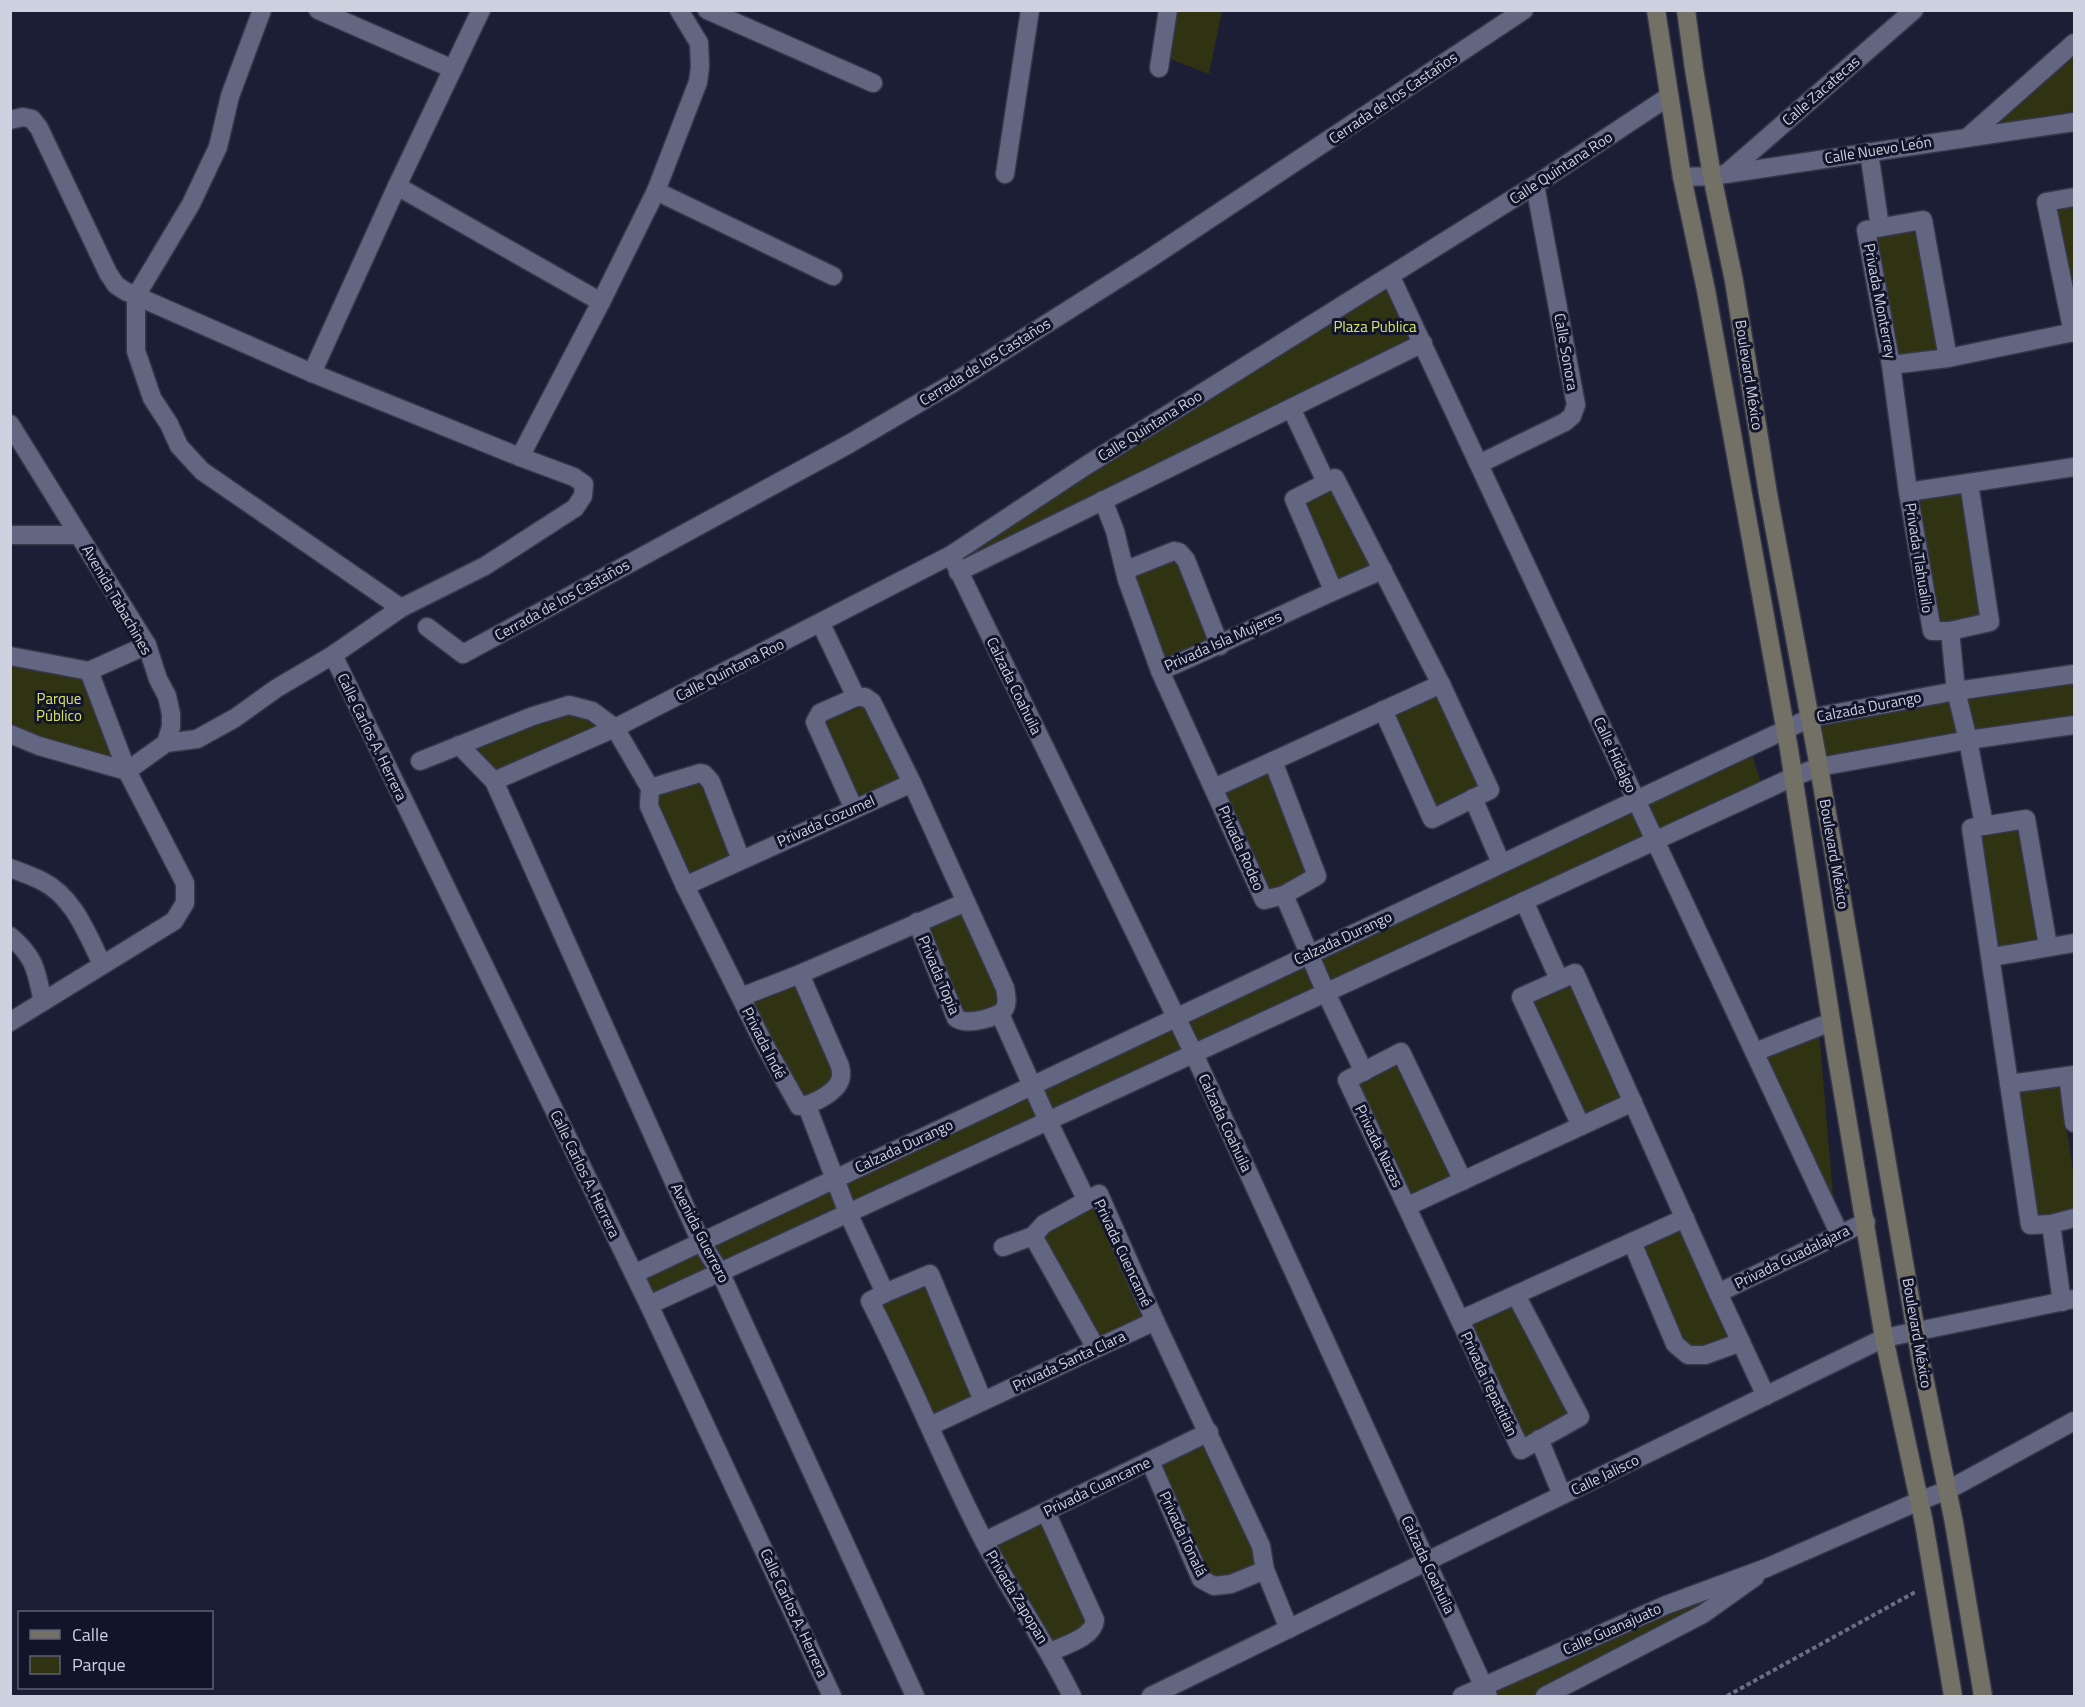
<svg xmlns="http://www.w3.org/2000/svg" width="2085" height="1707" font-family="'Titillium Web',sans-serif">
<rect width="100%" height="100%" fill="#1b1e34"/>
<!-- green -->
<g fill="#303312">
<polygon points="1175,11 1222,11 1209,74 1168,58"/>
<polygon points="2074,55 2074,111 1993,125"/>
<polygon points="2074,202 2074,321 2049,206"/>
<polygon points="1921,224 1944,355 1894,362 1870,233"/>
<polygon points="1389,283 1415,340 961,566 957,556"/>
<polygon points="1335,479 1381,569 1334,590 1295,499"/>
<polygon points="1967,488 1984,617 1934,629 1911,495"/>
<polygon points="1174,555 1217,644 1162,667 1129,572"/>
<polygon points="10,656 89,671 127,771 11,734"/>
<polygon points="2074,678 2074,722 1822,764 1814,721"/>
<polygon points="1438,688 1488,789 1433,816 1386,713"/>
<polygon points="865,705 901,781 856,802 823,722"/>
<polygon points="568,708 609,727 494,778 463,746"/>
<polygon points="1751,750 1762,786 652,1298 640,1276"/>
<polygon points="1272,765 1313,875 1266,898 1217,789"/>
<polygon points="698,779 731,857 688,879 651,790"/>
<polygon points="2020,825 2040,941 1995,953 1977,832"/>
<polygon points="964,905 1003,1001 1000,1009 962,1021 921,924"/>
<polygon points="1574,976 1630,1101 1582,1124 1523,998"/>
<polygon points="798,979 837,1074 833,1087 798,1102 745,998"/>
<polygon points="1819,1031 1834,1207 1761,1055"/>
<polygon points="1400,1055 1458,1176 1408,1201 1349,1081"/>
<polygon points="2060,1083 2074,1178 2074,1212 2035,1219 2014,1086"/>
<polygon points="1097,1198 1151,1319 1097,1346 1035,1237"/>
<polygon points="1681,1223 1730,1336 1695,1349 1679,1342 1638,1244"/>
<polygon points="928,1278 978,1398 933,1421 874,1303"/>
<polygon points="1514,1300 1570,1413 1522,1444 1465,1323"/>
<polygon points="1206,1438 1261,1568 1214,1582 1204,1577 1154,1464"/>
<polygon points="1043,1517 1092,1624 1051,1645 991,1544"/>
<polygon points="1750,1577 1700,1614 1539,1696 1469,1696"/>
</g>
<g fill="none" stroke-linecap="round" stroke-linejoin="round">
<!-- street casing -->
<g stroke="#36384a" stroke-width="21">
<g id="street">
<polyline points="262,10 230,96 218,147 191,204 136,296 136,351 152,398 169,424 179,446 202,471 401,608"/>
<polyline points="318,10 453,69"/>
<polyline points="707,10 873,83"/>
<polyline points="1159,68 1168,10"/>
<polyline points="10,120 23,117 32,119 39,128 108,273 116,285 125,291 312,373 520,457 574,477 584,484 583,496 575,508 485,566 401,608 333,655 277,688 235,718 197,739 166,743"/>
<polyline points="1969,136 2074,43"/>
<polyline points="1869,152 1880,227"/>
<polyline points="1728,172 1914,10"/>
<polyline points="1005,174 1030,10"/>
<polyline points="1682,177 1712,176 2074,122"/>
<polyline points="397,186 601,302"/>
<polyline points="656,191 833,276"/>
<polyline points="1391,277 1839,1233"/>
<polyline points="2073,333 2046,202 2074,197"/>
<polyline points="1948,358 1923,220 1866,230 1891,365 1908,492 1932,631 1950,631 1990,622 1969,483"/>
<polyline points="1891,365 1948,358 2074,332"/>
<polyline points="312,373 397,186 481,10"/>
<polyline points="1291,408 1326,482"/>
<polyline points="10,424 147,645 158,679 167,696 171,714 171,727 166,743 127,771 89,671"/>
<polyline points="520,457 601,302 656,191 698,82 700,67 699,43 679,10"/>
<polyline points="1479,464 1565,422 1572,416 1576,405 1535,185"/>
<polyline points="1908,492 2074,467"/>
<polyline points="1103,500 1115,531 1127,580 1160,671 1264,900 1284,895 1317,876 1273,761"/>
<polyline points="10,535 79,535"/>
<polyline points="951,555 1194,1054 1488,1696"/>
<polyline points="1126,570 1174,551 1179,552 1186,560 1220,646"/>
<polyline points="958,572 1423,343"/>
<polyline points="1333,590 1294,499 1335,478 1441,684 1490,790 1432,819 1383,710"/>
<polyline points="821,624 856,697"/>
<polyline points="427,627 463,654 849,444 953,383 1146,261 1524,10"/>
<polyline points="1950,631 1956,691 1968,740 1984,825"/>
<polyline points="333,655 649,1305 832,1696"/>
<polyline points="10,656 89,671 147,645"/>
<path d="M1160,671C1235,639 1307,601 1383,570"/>
<polyline points="10,734 39,746 127,771 185,883 185,903 174,921 10,1022"/>
<polyline points="459,745 494,781 701,1242 720,1272 915,1696"/>
<path d="M420,761L533,716L569,705L592,711L615,728L650,788L649,806L685,886L764,1044L799,1106C813,1105 840,1091 841,1076C842,1074 840,1068 840,1066L800,974"/>
<polyline points="494,781 615,728 951,555 1087,465 1535,185 1668,97"/>
<polyline points="650,788 700,773 704,774 711,782 741,860"/>
<polyline points="1214,788 1441,684"/>
<polyline points="1473,798 1501,863"/>
<path d="M854,809L815,722L820,713L856,697H865L872,702L912,783L1005,988C1006,994 1008,1002 1005,1008C1000,1018 965,1026 956,1018L917,922"/>
<path d="M10,868C21,872 32,876 42,881C74,897 87,934 102,964"/>
<polyline points="685,886 912,783"/>
<polyline points="1284,895 1326,993 1364,1072"/>
<polyline points="1524,901 1559,979"/>
<path d="M10,936C36,958 36,971 43,1002"/>
<polyline points="2048,946 2026,819 1971,828 2030,1225 2051,1224 2074,1218"/>
<polyline points="1992,957 2074,943"/>
<polyline points="741,997 800,974 966,902"/>
<polyline points="1000,1014 1048,1121 1086,1199"/>
<polyline points="1755,1052 1831,1022"/>
<polyline points="2068,1076 2074,1123"/>
<polyline points="2009,1084 2074,1075"/>
<polyline points="807,1106 848,1213 885,1293"/>
<polyline points="1581,1126 1521,997 1575,973 1718,1293 1766,1396"/>
<polyline points="1463,1181 1401,1052 1347,1080 1521,1450 1580,1417 1516,1295"/>
<polyline points="1408,1206 1633,1102"/>
<polyline points="2051,1224 2062,1302"/>
<polyline points="1033,1236 1096,1348"/>
<polyline points="1632,1242 1675,1344 1688,1355 1705,1355 1741,1342"/>
<polyline points="1003,1247 1033,1236 1044,1224 1099,1194 1155,1321 1261,1546 1265,1570 1289,1629"/>
<polyline points="634,1274 1810,718 1956,691 2074,674"/>
<polyline points="1718,1293 1866,1222"/>
<polyline points="649,1305 1793,777 1819,767 1968,740 2074,725"/>
<polyline points="1460,1320 1685,1218"/>
<path d="M983,1401L930,1274L885,1293L870,1301C911,1380 943,1463 984,1541C1012,1594 1046,1643 1072,1696"/>
<polyline points="930,1426 1155,1321"/>
<polyline points="1539,1439 1562,1495"/>
<polyline points="1150,1461 1201,1579 1214,1586 1231,1584 1265,1570"/>
<path d="M1046,1512L1095,1620C1093,1638 1065,1645 1050,1652"/>
<polyline points="985,1541 1209,1432"/>
<polyline points="1151,1696 1884,1338 2074,1299"/>
<polyline points="1462,1696 1666,1605 1766,1568 1919,1501 1948,1490 2074,1421"/>
<polyline points="1545,1696 1703,1614 1755,1577"/>
</g>
</g>
<!-- secondary casing -->
<g stroke="#36384a" stroke-width="21">
<g id="secondary">
<polyline points="1656,10 1682,177 1706,290 1789,749 1836,1052 1884,1338 1924,1523 1953,1696"/>
<polyline points="1686,10 1694,69 1712,176 1734,281 1768,494 1819,767 1922,1367 1954,1523 1983,1696"/>
</g>
</g>
<!-- path -->
<polyline stroke="#6c6f81" stroke-width="4" stroke-dasharray="4.5 3" stroke-linecap="butt" points="1727,1696 1917,1591"/>
<!-- street -->
<use href="#street" stroke="#626680" stroke-width="18"/>
<!-- secondary -->
<use href="#secondary" stroke="#737066" stroke-width="18"/>
</g>
<g text-anchor="middle" stroke-width="6" stroke-linejoin="round" paint-order="stroke">
<!-- street labels -->
<g font-size="15" fill="#ced1e0" stroke="#12152a">
<text transform="translate(1821 91) rotate(-41)" y="5">Calle Zacatecas</text>
<text transform="translate(1393 98) rotate(-34)" y="5">Cerrada de los Castaños</text>
<text transform="translate(1878 150) rotate(-9)" y="5">Calle Nuevo León</text>
<text transform="translate(1561 168) rotate(-33)" y="5">Calle Quintana Roo</text>
<text transform="translate(1880 301) rotate(79)" y="5">Privada Monterrey</text>
<text transform="translate(1566 352) rotate(80)" y="5">Calle Sonora</text>
<text transform="translate(985 362) rotate(-32)" y="5">Cerrada de los Castaños</text>
<text transform="translate(1749 375) rotate(81)" y="5">Boulevard México</text>
<text transform="translate(1150 426) rotate(-32)" y="5">Calle Quintana Roo</text>
<text transform="translate(1919 558) rotate(81)" y="5">Privada Tlahualilo</text>
<text transform="translate(117 600) rotate(60)" y="5">Avenida Tabachines</text>
<text transform="translate(562 600) rotate(-29)" y="5">Cerrada de los Castaños</text>
<text transform="translate(1223 641) rotate(-24)" y="5">Privada Isla Mujeres</text>
<text transform="translate(730 670) rotate(-27)" y="5">Calle Quintana Roo</text>
<text transform="translate(1014 686) rotate(64)" y="5">Calzada Coahuila</text>
<text transform="translate(1869 707) rotate(-11)" y="5">Calzada Durango</text>
<text transform="translate(372 737) rotate(64)" y="5">Calle Carlos A. Herrera</text>
<text transform="translate(1615 755) rotate(65)" y="5">Calle Hidalgo</text>
<text transform="translate(826 821) rotate(-24)" y="5">Privada Cozumel</text>
<text transform="translate(1241 848) rotate(66)" y="5">Privada Rodeo</text>
<text transform="translate(1834 854) rotate(80)" y="5">Boulevard México</text>
<text transform="translate(1343 938) rotate(-25)" y="5">Calzada Durango</text>
<text transform="translate(939 975) rotate(67)" y="5">Privada Topia</text>
<text transform="translate(764 1043) rotate(63)" y="5">Privada Indé</text>
<text transform="translate(1225 1123) rotate(65)" y="5">Calzada Coahuila</text>
<text transform="translate(904 1146) rotate(-25)" y="5">Calzada Durango</text>
<text transform="translate(1379 1146) rotate(64)" y="5">Privada Nazas</text>
<text transform="translate(585 1174) rotate(64)" y="5">Calle Carlos A. Herrera</text>
<text transform="translate(700 1233) rotate(63)" y="5">Avenida Guerrero</text>
<text transform="translate(1123 1253) rotate(65)" y="5">Privada Cuencamé</text>
<text transform="translate(1792 1257) rotate(-26)" y="5">Privada Guadalajara</text>
<text transform="translate(1917 1333) rotate(80)" y="5">Boulevard México</text>
<text transform="translate(1069 1361) rotate(-25)" y="5">Privada Santa Clara</text>
<text transform="translate(1489 1384) rotate(65)" y="5">Privada Tepatitlán</text>
<text transform="translate(1605 1475) rotate(-26)" y="5">Calle Jalisco</text>
<text transform="translate(1097 1487) rotate(-26)" y="5">Privada Cuancame</text>
<text transform="translate(1183 1534) rotate(65)" y="5">Privada Tonalá</text>
<text transform="translate(1428 1565) rotate(65)" y="5">Calzada Coahuila</text>
<text transform="translate(1017 1597) rotate(59)" y="5">Privada Zapopan</text>
<text transform="translate(794 1613) rotate(65)" y="5">Calle Carlos A. Herrera</text>
<text transform="translate(1612 1629) rotate(-24)" y="5">Calle Guanajuato</text>
</g>
<!-- park labels -->
<g font-size="15" fill="#dbe65d" stroke="#12152a">
<text x="1375" y="332">Plaza Publica</text>
<text x="59" y="704">Parque<tspan x="59" dy="17">Público</tspan></text>
</g>
</g>
<!-- border -->
<rect width="2085" height="1707" fill="none" stroke="#ced1e0" stroke-width="24"/>
<!-- legend -->
<rect x="18" y="1611" width="195" height="78" fill="#12152a" stroke="#5d6073" stroke-width="1.5"/>
<rect x="30" y="1630" width="30" height="9" fill="#737066" stroke="#5d6073" stroke-width="1.5"/>
<text x="72" y="1641" font-size="18" fill="#ced1e0">Calle</text>
<rect x="30" y="1656" width="30" height="18" fill="#303312" stroke="#5d6073" stroke-width="1.5"/>
<text x="72" y="1671" font-size="18" fill="#ced1e0">Parque</text>
</svg>
